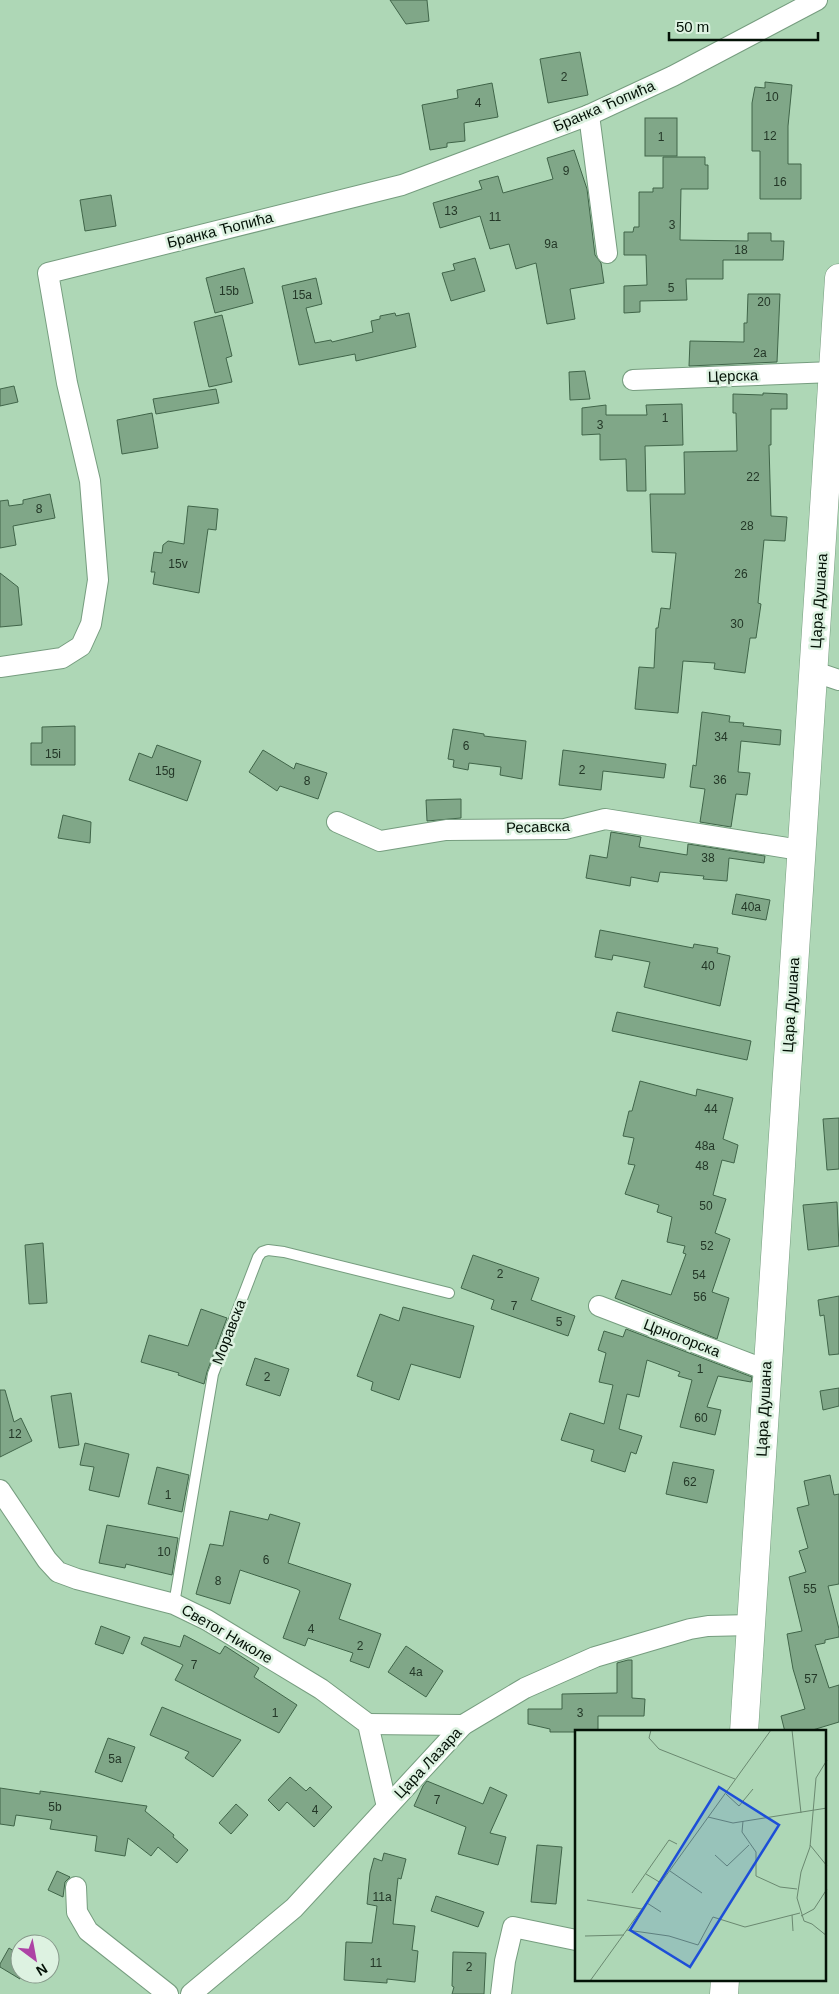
<svg xmlns="http://www.w3.org/2000/svg" width="839" height="1994" font-family="Arial,sans-serif">
<rect width="100%" height="100%" fill="#aed7b6"/>
<!-- building -->
<g fill="#80a788" stroke="#406549">
<polygon points="390,0 427,0 429,21 406,24"/>
<polygon points="580,52 588,95 548,103 540,59"/>
<polygon points="765,82 792,85 788,126 788,164 801,164 801,199 760,199 760,151 752,151 752,103 755,87 765,88"/>
<polygon points="492,83 498,117 464,123 465,141 447,143 447,147 430,150 422,105 458,98 457,90"/>
<rect x="645" y="118" width="32" height="38"/>
<polygon points="574,150 587,189 595,255 601,263 604,283 570,289 575,319 547,324 536,263 516,269 509,244 490,249 480,216 440,228 433,203 482,189 479,181 498,176 503,193 553,179 547,158"/>
<polygon points="663,157 705,157 705,165 708,165 708,189 681,189 680,240 748,241 748,233 771,233 771,241 784,241 783,260 723,260 723,279 686,279 687,300 640,301 640,312 624,313 624,286 647,285 646,255 624,255 624,232 633,232 634,227 639,227 639,192 653,192 653,188 663,188"/>
<polygon points="111,195 116,226 85,231 80,200"/>
<polygon points="475,258 485,291 451,301 442,273 455,270 453,264"/>
<polygon points="244,268 253,303 215,313 206,278"/>
<polygon points="316,278 322,304 306,308 315,343 331,340 332,342 373,332 371,321 380,319 380,316 395,313 396,316 409,313 416,347 356,361 355,354 299,365 282,286"/>
<polygon points="748,294 780,294 777,362 689,366 690,341 744,342 744,323 747,323"/>
<polygon points="222,315 232,356 226,358 232,382 209,387 194,322"/>
<polygon points="585,371 590,399 570,400 569,372"/>
<polygon points="14,386 18,402 0,406 0,389"/>
<polygon points="216,389 219,403 156,414 153,399"/>
<polygon points="763,393 787,394 787,409 771,409 771,445 769,445 771,516 787,517 785,541 764,540 758,603 761,604 756,638 750,638 745,673 714,669 715,663 683,661 678,713 635,709 639,667 654,668 656,628 658,628 661,608 670,609 676,553 652,552 650,494 685,494 684,452 737,451 736,413 733,413 733,394 763,395"/>
<polygon points="682,404 683,445 645,446 646,491 627,491 626,459 600,460 600,434 582,435 582,408 606,405 606,415 647,415 646,405"/>
<polygon points="152,413 158,448 122,454 117,420"/>
<polygon points="50,494 55,518 13,526 16,545 0,548 0,501 8,500 9,506 23,504 23,500"/>
<polygon points="188,506 218,509 216,530 208,529 199,593 153,584 155,572 151,572 154,552 162,553 163,545 168,541 184,544"/>
<polygon points="0,573 18,587 22,625 0,627"/>
<polygon points="702,712 730,716 729,722 744,723 743,726 781,730 780,745 741,741 738,772 750,773 747,795 736,794 731,827 700,822 705,789 690,787 693,765 696,766"/>
<polygon points="75,726 75,765 31,765 31,743 42,743 42,727"/>
<polygon points="453,729 484,734 484,736 526,741 522,779 500,775 501,767 469,763 468,770 453,767 454,760 448,759"/>
<polygon points="157,745 201,761 187,801 129,780 139,753 152,758"/>
<polygon points="263,750 294,769 296,763 327,773 318,799 280,786 277,791 249,772"/>
<polygon points="563,750 666,764 664,778 603,771 601,790 559,785"/>
<polygon points="461,799 461,818 427,821 426,800"/>
<polygon points="63,815 91,822 90,843 58,838"/>
<polygon points="611,832 641,837 639,847 687,855 688,844 765,856 764,863 729,858 727,881 703,879 704,876 660,872 658,882 631,877 630,886 586,878 590,855 607,858"/>
<polygon points="736,894 770,900 766,920 732,914"/>
<polygon points="600,930 693,948 694,944 718,948 717,953 730,956 720,1006 644,987 650,962 613,955 612,960 595,957"/>
<polygon points="617,1012 751,1041 747,1060 612,1031"/>
<polygon points="640,1081 696,1096 697,1089 733,1098 723,1139 738,1145 734,1163 722,1160 713,1195 726,1199 715,1233 730,1239 712,1292 729,1298 717,1339 615,1298 622,1280 671,1295 686,1254 683,1253 685,1246 667,1242 672,1217 657,1212 659,1205 625,1194 635,1165 628,1164 634,1138 623,1136 629,1111 632,1111"/>
<polygon points="839,1118 839,1169 827,1170 823,1119"/>
<polygon points="837,1202 839,1246 808,1250 803,1205"/>
<polygon points="43,1243 47,1303 29,1304 25,1245"/>
<polygon points="473,1255 539,1278 531,1300 575,1316 568,1336 491,1309 494,1300 461,1288"/>
<polygon points="839,1296 839,1354 829,1355 824,1315 820,1316 818,1300"/>
<polygon points="403,1307 474,1326 460,1378 411,1364 399,1400 371,1390 373,1382 357,1376 380,1314 399,1321"/>
<polygon points="201,1309 227,1318 207,1372 204,1384 178,1375 179,1373 141,1362 149,1335 188,1346"/>
<polygon points="626,1329 752,1377 751,1382 718,1376 707,1407 721,1410 715,1435 680,1427 692,1380 678,1376 680,1372 647,1360 639,1397 627,1394 619,1429 642,1436 636,1454 631,1452 625,1472 591,1461 594,1450 561,1440 570,1413 604,1424 613,1385 599,1382 606,1353 598,1350 604,1331 623,1337"/>
<polygon points="255,1358 289,1369 280,1396 246,1385"/>
<polygon points="839,1388 839,1406 823,1410 820,1391"/>
<polygon points="0,1390 5,1390 14,1422 21,1418 32,1441 0,1457"/>
<polygon points="71,1393 79,1445 59,1448 51,1396"/>
<polygon points="85,1443 129,1454 119,1497 89,1490 94,1467 80,1465"/>
<polygon points="673,1462 714,1470 707,1503 666,1494"/>
<polygon points="157,1467 189,1475 182,1512 148,1504"/>
<polygon points="830,1475 834,1495 839,1494 839,1584 828,1586 839,1629 839,1637 825,1640 825,1643 815,1645 829,1688 839,1685 839,1722 806,1732 785,1732 781,1716 805,1709 793,1669 787,1634 802,1631 789,1577 806,1572 799,1551 808,1548 797,1508 809,1505 804,1481"/>
<polygon points="230,1511 268,1520 270,1514 300,1523 288,1563 351,1584 339,1619 381,1634 369,1668 350,1661 353,1653 308,1638 305,1646 283,1638 300,1591 297,1589 240,1570 230,1604 196,1594 210,1544 223,1546"/>
<polygon points="107,1525 178,1538 172,1575 126,1564 125,1568 99,1563"/>
<polygon points="101,1626 130,1637 123,1654 95,1644"/>
<polygon points="184,1635 220,1654 225,1646 259,1668 254,1677 297,1705 279,1733 175,1680 183,1665 141,1644 144,1637 180,1647"/>
<polygon points="406,1646 443,1671 426,1697 388,1672"/>
<polygon points="628,1660 632,1660 632,1698 645,1699 644,1716 598,1716 598,1732 550,1732 550,1729 528,1724 528,1709 562,1709 562,1694 617,1693 617,1663"/>
<polygon points="162,1707 241,1740 213,1777 185,1758 189,1752 150,1735"/>
<polygon points="108,1738 135,1747 122,1782 95,1772"/>
<polygon points="290,1777 306,1791 310,1787 332,1807 314,1827 287,1802 279,1811 268,1800"/>
<polygon points="427,1781 483,1804 490,1787 507,1795 490,1833 506,1837 498,1865 458,1854 466,1827 414,1806 423,1786"/>
<polygon points="0,1788 40,1794 40,1791 147,1806 145,1811 174,1835 173,1837 188,1850 177,1863 158,1847 151,1856 128,1838 125,1856 95,1851 97,1836 50,1829 52,1820 16,1815 14,1826 0,1824"/>
<polygon points="236,1804 248,1815 231,1834 219,1823"/>
<polygon points="537,1845 562,1847 556,1904 531,1902"/>
<polygon points="384,1853 406,1859 401,1879 398,1878 393,1924 415,1926 412,1950 418,1951 415,1982 387,1979 387,1983 344,1980 346,1942 372,1943 377,1906 367,1904 370,1873 374,1858 382,1861"/>
<polygon points="57,1871 70,1877 65,1882 63,1897 48,1890"/>
<polygon points="436,1896 484,1912 478,1927 431,1911"/>
<polygon points="9,1948 20,1955 20,1979 0,1967 0,1964"/>
<polygon points="453,1952 486,1953 484,1994 452,1994 454,1987 452,1986"/>
</g>
<g fill="none" stroke-linecap="round" stroke-linejoin="round">
<!-- lane casing -->
<g stroke="#769d7f" stroke-width="12">
<polyline id="lane" points="174,1604 213,1374 258,1257 262,1252 268,1250 284,1252 449,1293"/>
</g>
<!-- street casing -->
<g stroke="#769d7f" stroke-width="22">
<g id="street">
<polyline points="589,115 607,253"/>
<polyline points="633,380 833,372"/>
<polyline points="0,667 62,658 81,646 91,624 98,580 90,481 67,383 48,273 402,185 589,115 673,76 817,0"/>
<polyline points="815,672 839,680"/>
<polyline points="337,822 380,841 446,830 565,829 605,819 800,850"/>
<polyline points="599,1306 766,1370"/>
<polyline points="0,1490 47,1560 58,1572 77,1579 174,1604 207,1620 321,1689 368,1724 387,1807"/>
<polyline points="368,1724 463,1725"/>
<polyline points="76,1887 77,1912 88,1931 168,1994"/>
<polyline points="191,1994 294,1908 463,1725 525,1688 595,1657 690,1629 708,1626 752,1625"/>
<polyline points="501,1994 505,1961 513,1927 576,1940"/>
</g>
</g>
<!-- secondary casing -->
<g stroke="#769d7f" stroke-width="29">
<g id="secondary">
<polyline points="744,1732 839,278"/>
<polyline points="724,1994 725,1980"/>
</g>
</g>
<!-- lane -->
<use href="#lane" stroke="#fff" stroke-width="10"/>
<!-- street -->
<use href="#street" stroke="#fff" stroke-width="20"/>
<!-- secondary -->
<use href="#secondary" stroke="#fff" stroke-width="28"/>
</g>
<g text-anchor="middle" stroke-width="5" stroke-linejoin="round" paint-order="stroke">
<!-- number labels -->
<g font-size="12" fill="#233727">
<text x="564" y="81">2</text>
<text x="772" y="101">10</text>
<text x="478" y="107">4</text>
<text x="770" y="140">12</text>
<text x="661" y="141">1</text>
<text x="566" y="175">9</text>
<text x="780" y="186">16</text>
<text x="451" y="215">13</text>
<text x="495" y="221">11</text>
<text x="672" y="229">3</text>
<text x="551" y="248">9a</text>
<text x="741" y="254">18</text>
<text x="671" y="292">5</text>
<text x="229" y="295">15b</text>
<text x="302" y="299">15a</text>
<text x="764" y="306">20</text>
<text x="760" y="357">2a</text>
<text x="665" y="422">1</text>
<text x="600" y="429">3</text>
<text x="753" y="481">22</text>
<text x="39" y="513">8</text>
<text x="747" y="530">28</text>
<text x="178" y="568">15v</text>
<text x="741" y="578">26</text>
<text x="737" y="628">30</text>
<text x="721" y="741">34</text>
<text x="466" y="750">6</text>
<text x="53" y="758">15i</text>
<text x="582" y="774">2</text>
<text x="165" y="775">15g</text>
<text x="720" y="784">36</text>
<text x="307" y="785">8</text>
<text x="708" y="862">38</text>
<text x="751" y="911">40a</text>
<text x="708" y="970">40</text>
<text x="711" y="1113">44</text>
<text x="705" y="1150">48a</text>
<text x="702" y="1170">48</text>
<text x="706" y="1210">50</text>
<text x="707" y="1250">52</text>
<text x="500" y="1278">2</text>
<text x="699" y="1279">54</text>
<text x="700" y="1301">56</text>
<text x="514" y="1310">7</text>
<text x="559" y="1326">5</text>
<text x="700" y="1373">1</text>
<text x="267" y="1381">2</text>
<text x="701" y="1422">60</text>
<text x="15" y="1438">12</text>
<text x="690" y="1486">62</text>
<text x="168" y="1499">1</text>
<text x="164" y="1556">10</text>
<text x="266" y="1564">6</text>
<text x="218" y="1585">8</text>
<text x="810" y="1593">55</text>
<text x="311" y="1633">4</text>
<text x="360" y="1650">2</text>
<text x="194" y="1669">7</text>
<text x="416" y="1676">4a</text>
<text x="811" y="1683">57</text>
<text x="275" y="1717">1</text>
<text x="580" y="1717">3</text>
<text x="115" y="1763">5a</text>
<text x="437" y="1804">7</text>
<text x="55" y="1811">5b</text>
<text x="315" y="1814">4</text>
<text x="382" y="1901">11a</text>
<text x="376" y="1967">11</text>
<text x="469" y="1971">2</text>
</g>
<!-- street labels -->
<g font-size="15" fill="#041207" stroke="#ddf2e1">
<text transform="translate(604 106) rotate(-23)" y="5">Бранка Ћопића</text>
<text transform="translate(220 230) rotate(-14)" y="5">Бранка Ћопића</text>
<text transform="translate(733 376) rotate(-2)" y="5">Церска</text>
<text transform="translate(819 601) rotate(-86)" y="5">Цара Душана</text>
<text transform="translate(538 827) rotate(-2)" y="5">Ресавска</text>
<text transform="translate(791 1005) rotate(-86)" y="5">Цара Душана</text>
<text transform="translate(229 1332) rotate(-69)" y="5">Моравска</text>
<text transform="translate(682 1338) rotate(21)" y="5">Црногорска</text>
<text transform="translate(764 1409) rotate(-87)" y="5">Цара Душана</text>
<text transform="translate(227 1634) rotate(30)" y="5">Светог Николе</text>
<text transform="translate(428 1763) rotate(-47)" y="5">Цара Лазара</text>
</g>
</g>
<!-- overview -->
<g transform="translate(575 1730)">
<rect width="251" height="251" fill="#aed7b6"/>
<path fill="none" stroke="#6a8870" stroke-width="1" d="M76,0L74,8L84,19L160,49M217,0L226,83M252,30L241,48L235,117L226,142L222,168L229,191L237,194L252,206M151,64L164,76L178,59M133,87L158,93L252,78M168,91L167,102L181,122V146L205,157L222,159M235,115L252,136M140,125L152,136L174,115M95,141L127,163M71,144L86,153M57,163L94,110L102,114M12,170L67,179M72,173L86,182M217,185L218,201M226,186L239,179L252,159M52,200L94,206L123,215L138,187L170,197L225,183M10,206L49,205M15,251L196,0"/>
<path fill="#1d4ed8" fill-opacity="0.15" stroke="#1d4ed8" stroke-width="2.5" d="M144,57L204,95L115,237L55,200Z"/>
<rect width="251" height="251" fill="none" stroke="#041207" stroke-width="2.5"/>
</g>
<!-- north arrow -->
<g transform="translate(35 1959) rotate(148)"><circle r="24" fill="#ddf2e1" stroke="#86988a"/>
<path d="M0-4L9 19L0 12L-9 19Z" fill="#ad43a5"/>
<text y="-8" font-size="14" font-weight="bold" text-anchor="middle" fill="#041207">N</text>
</g>
<!-- scale -->
<path d="M669 32v8h149v-8" fill="none" stroke="#041207" stroke-width="2.5"/>
<text x="676" y="32" font-size="15" fill="#041207" stroke="#ddf2e1" stroke-width="4" paint-order="stroke">50 m</text>
</svg>
